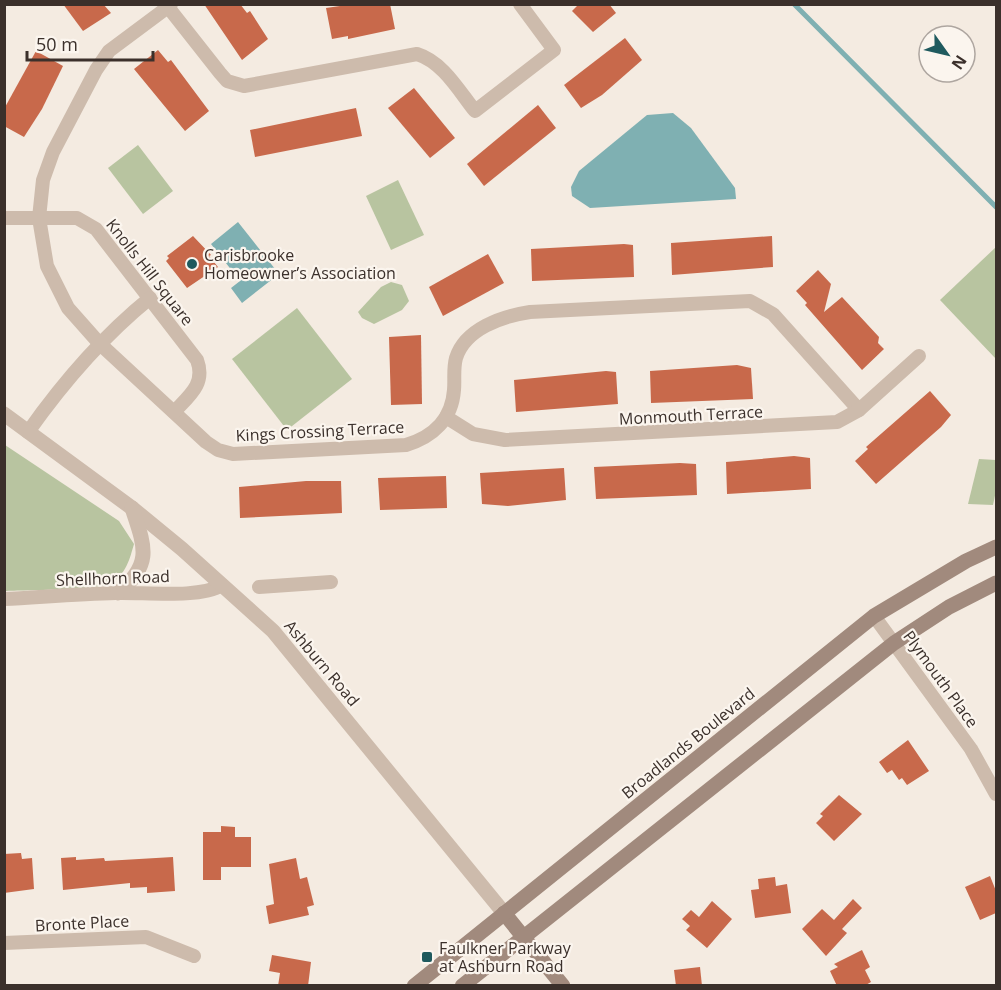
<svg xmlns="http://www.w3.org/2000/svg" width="1001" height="990" font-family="'Open Sans',sans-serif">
<rect width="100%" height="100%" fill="#f4ebe1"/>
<!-- green -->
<g fill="#b8c4a0">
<polygon points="138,145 173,191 143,214 108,168"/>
<polygon points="398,180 424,235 391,250 366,196"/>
<polygon points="996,247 996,359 940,300"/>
<polygon points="391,282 402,285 409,301 402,310 374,324 362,318 358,312 381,287"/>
<polygon points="297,308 352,379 287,430 232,359"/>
<path d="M5,445L119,521L134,544C130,558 126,575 111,583C100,590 23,590 5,591Z"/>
<polygon points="979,459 996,460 996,491 993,505 968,504"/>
</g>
<!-- water -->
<g fill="#7fb0b2">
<polygon points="673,113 691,128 735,188 736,199 590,208 572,196 571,187 579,171 647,115"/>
<polygon points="238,222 279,274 242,303 231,288 240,281 211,244"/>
</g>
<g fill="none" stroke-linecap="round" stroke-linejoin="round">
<!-- stream -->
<polyline stroke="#7fb0b2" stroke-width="5" points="794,4 996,207"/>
</g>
<!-- building -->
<g fill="#c8694b">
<polygon points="63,4 103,4 111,13 83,31"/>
<polygon points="204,4 240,4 247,13 250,11 268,39 242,60"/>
<polygon points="354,4 390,4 395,29 348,39 348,36 332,39 326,8"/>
<polygon points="579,4 609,4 616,13 593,32 572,11"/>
<polygon points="625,38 642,60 602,95 581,108 564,85"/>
<polygon points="158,50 168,62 171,60 209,111 185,131 134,69"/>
<polygon points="36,51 63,66 42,109 24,137 4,126 4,109"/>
<polygon points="414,88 455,138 430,158 388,108"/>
<polygon points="538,105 556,128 484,186 467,164"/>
<polygon points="356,108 362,136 255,157 250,130"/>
<polygon points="193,236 211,255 209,256 218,267 187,288 166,261 169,258 167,256"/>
<polygon points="772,236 773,267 672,275 671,243"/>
<polygon points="624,244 633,245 634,277 532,281 531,249"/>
<polygon points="488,254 504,283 443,316 429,287"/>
<polygon points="818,270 831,284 824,312 842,297 879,337 878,343 884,349 862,370 805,305 807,303 796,291"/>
<polygon points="421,335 422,404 391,405 389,337"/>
<polygon points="737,365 751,368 753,399 651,403 650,371"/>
<polygon points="606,371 616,372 618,404 516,412 514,380"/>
<polygon points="930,391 951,415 941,427 876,484 855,461 868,449 866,447"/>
<polygon points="794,456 810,458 811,489 727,494 726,462"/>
<polygon points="680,463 696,464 697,495 596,499 594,467"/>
<polygon points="564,468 566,500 508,506 482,504 480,473"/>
<polygon points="446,476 447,508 380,510 378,478"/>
<polygon points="306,481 341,481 342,513 240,518 239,487"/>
<polygon points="908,740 929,771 907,785 902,778 899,780 892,770 887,773 879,762"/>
<polygon points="839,795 862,814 834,841 816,823 823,816 820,814"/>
<polygon points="221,826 235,827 235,837 251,837 251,867 221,867 221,880 203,880 203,832 221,832"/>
<polygon points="21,853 22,859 32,858 34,889 4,893 4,854"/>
<polygon points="76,857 76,860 104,858 105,861 173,857 175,891 147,893 147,887 130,888 130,883 63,890 61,858"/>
<polygon points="296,858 300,879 307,877 314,905 307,907 309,915 269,924 266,906 274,904 269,864"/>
<polygon points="990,876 996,891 996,913 980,920 965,887"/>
<polygon points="775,877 776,886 787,884 791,913 755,918 751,890 759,889 758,879"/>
<polygon points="853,899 862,908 842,929 847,933 826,956 802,929 822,909 834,920"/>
<polygon points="712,901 732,919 707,948 686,930 690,926 682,919 691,910 699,917"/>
<polygon points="862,950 870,967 865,970 871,982 864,986 837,986 830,971 838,967 834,964"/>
<polygon points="272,955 311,962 308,986 278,986 280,973 269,971"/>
<polygon points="700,967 702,986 676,986 674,970"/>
</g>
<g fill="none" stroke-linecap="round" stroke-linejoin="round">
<!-- minor -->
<g stroke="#cdbbac" stroke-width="14">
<path d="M171,4L168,7L220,73L227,81L244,86L417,54C443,62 459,91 475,111L554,50L520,4"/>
<path d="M168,7L109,51L96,70L53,152L43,180L39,218L47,266L68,308L99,343L206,442L218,450L233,454L406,445C433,437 452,419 454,390C455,380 453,369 456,358C465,329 502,316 530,312L750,301L773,314L859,410"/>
<path d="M4,218H77L96,229L197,360C206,384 189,396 174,412"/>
<polyline points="446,417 473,434 505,440 837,422 859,410 919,356"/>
<path d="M28,432C64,381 102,337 150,298"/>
<polyline points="259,587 331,582"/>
<path d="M4,599C42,597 79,594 116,593C144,592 199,599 222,585"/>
<polyline points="874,616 971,749 996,794"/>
<polyline points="4,943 146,937 194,956"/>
</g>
<!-- tertiary -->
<g stroke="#cdbbac" stroke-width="15">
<polyline points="4,414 132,508 182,549 273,631 504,913"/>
<path d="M118,593C153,564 145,547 132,508"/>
</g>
<!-- secondary -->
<g stroke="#a18a7d" stroke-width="15">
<polyline points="504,913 563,986"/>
<polyline points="414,986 874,616 966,561 996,547"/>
<polyline points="462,986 894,643 949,607 996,583"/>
</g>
</g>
<!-- markers -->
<g fill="#1f5a5e" stroke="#fbf5ee" stroke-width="2">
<circle cx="192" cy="264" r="6"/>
<rect x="421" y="951" width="12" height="12" rx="3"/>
</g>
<g text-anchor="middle" stroke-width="4.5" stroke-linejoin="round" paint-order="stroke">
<!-- poi labels -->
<g font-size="16" fill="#3b302b" stroke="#fbf5ee" text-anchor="start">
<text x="204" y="261">Carisbrooke<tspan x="204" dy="18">Homeowner’s Association</tspan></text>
<text x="439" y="954">Faulkner Parkway<tspan x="439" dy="18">at Ashburn Road</tspan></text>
</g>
<!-- street labels -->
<g font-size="16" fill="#3b302b" stroke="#fbf5ee">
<text transform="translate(150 272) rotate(52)" y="6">Knolls Hill Square</text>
<text transform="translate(691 415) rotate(-3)" y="6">Monmouth Terrace</text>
<text transform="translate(320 431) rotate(-3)" y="6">Kings Crossing Terrace</text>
<text transform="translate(113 578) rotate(-2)" y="6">Shellhorn Road</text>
<text transform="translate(322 663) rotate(50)" y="6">Ashburn Road</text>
<text transform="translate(941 679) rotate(54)" y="6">Plymouth Place</text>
<text transform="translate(688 743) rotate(-39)" y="6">Broadlands Boulevard</text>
<text transform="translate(82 923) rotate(-3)" y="6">Bronte Place</text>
</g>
</g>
<!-- border -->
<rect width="1001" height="990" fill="none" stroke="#3b302b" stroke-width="12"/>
<!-- north arrow -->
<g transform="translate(947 54) rotate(124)"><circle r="28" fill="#fbf5ee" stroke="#aea6a0" stroke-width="1.5"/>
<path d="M0-4.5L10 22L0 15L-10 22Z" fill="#1f5a5e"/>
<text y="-9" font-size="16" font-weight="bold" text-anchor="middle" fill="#3b302b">N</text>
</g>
<!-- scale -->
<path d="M27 51v9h126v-9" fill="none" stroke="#3b302b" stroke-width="3"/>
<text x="36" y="51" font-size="18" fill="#3b302b" stroke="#fbf5ee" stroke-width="4.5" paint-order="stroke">50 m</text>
</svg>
